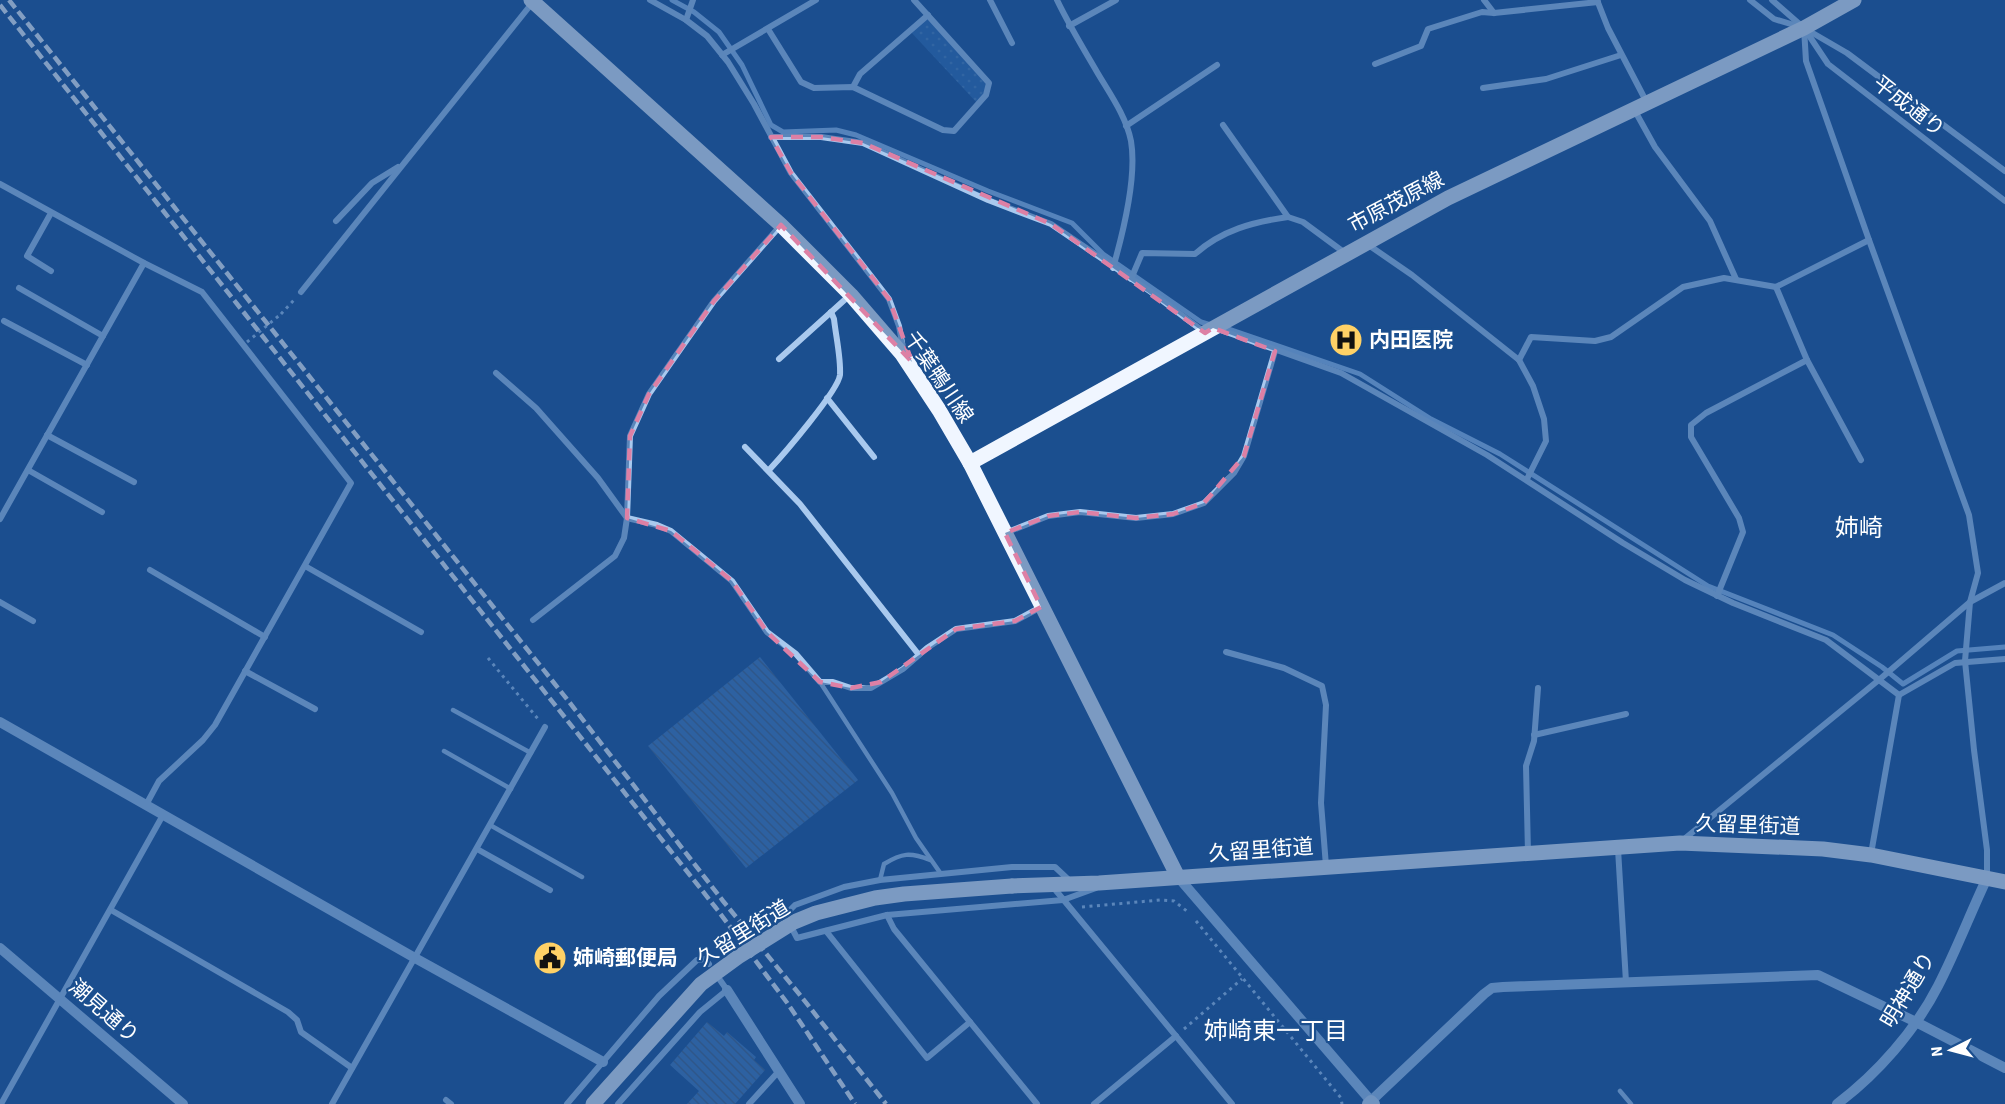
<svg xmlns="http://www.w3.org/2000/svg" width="2005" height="1104" font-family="'Source Sans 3','Noto Sans JP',sans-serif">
<defs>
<pattern id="grass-dots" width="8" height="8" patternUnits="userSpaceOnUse" patternTransform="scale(1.5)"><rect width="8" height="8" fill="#2e69ad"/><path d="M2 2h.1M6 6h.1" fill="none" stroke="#4d80b9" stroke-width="1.8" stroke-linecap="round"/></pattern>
<pattern id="building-back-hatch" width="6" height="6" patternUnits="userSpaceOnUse" patternTransform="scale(1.5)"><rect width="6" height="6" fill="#4478b7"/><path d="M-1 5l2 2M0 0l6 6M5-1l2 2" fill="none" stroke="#486282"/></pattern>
</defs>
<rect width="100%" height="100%" fill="#1b4f8f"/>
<!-- grass -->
<polygon fill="url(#grass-dots)" points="928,15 989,83 978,104 910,31"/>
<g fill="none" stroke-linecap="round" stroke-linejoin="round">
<!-- stream -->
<g stroke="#9cc4f0" stroke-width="5">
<polyline points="672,0 694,12 719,32 742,65 771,125 783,132 836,130 856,135 988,191 1072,223 1103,254 1201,322 1211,325"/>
<polyline points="1223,327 1360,374 1431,419 1500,454 1708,586 1833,635 1882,667 1903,684 1957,651 2005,647"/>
</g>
</g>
<!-- building -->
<g fill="url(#building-back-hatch)">
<polygon points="760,657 858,780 746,868 648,746"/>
<polygon points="707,1022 724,1036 727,1032 756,1057 754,1060 765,1070 735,1104 687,1104 699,1091 670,1065"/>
</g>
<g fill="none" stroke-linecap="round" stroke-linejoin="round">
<!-- path -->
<g stroke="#a9c9ee" stroke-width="3" stroke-dasharray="3 4.5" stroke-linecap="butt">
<polyline points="281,314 294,300"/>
<polyline points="488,658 538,719"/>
<polyline points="1082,907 1160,900 1174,901 1188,912"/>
<polyline points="1196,921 1341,1098 1342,1104"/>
<polyline points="1184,1029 1242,979"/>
</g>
<!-- service -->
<g stroke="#a9c9ee" stroke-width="4.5">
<polyline points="820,682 892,793 916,838 941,874"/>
<polyline points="453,710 531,753"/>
<polyline points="444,751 511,789"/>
<polyline points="490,825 582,877"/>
<path d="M880,880L884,864C902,853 910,852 930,860"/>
<polyline points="1620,1091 1631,1104"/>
</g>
<!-- minor -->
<g stroke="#a9c9ee" stroke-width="6">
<polyline points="650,0 686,20 707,36 728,62 754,104 791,173 889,299 899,326 903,348"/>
<polyline points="990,0 1012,43"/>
<path d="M1057,0C1069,25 1083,48 1097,72C1110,94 1126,116 1131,141C1137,176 1123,233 1113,268"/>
<polyline points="1484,0 1494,13"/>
<polyline points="1597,0 1608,28 1646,101"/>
<polyline points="1750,0 1774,19 1804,28 1828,64 2005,201"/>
<polyline points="1772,0 1804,28 1847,53 2005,171"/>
<polyline points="686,20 693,0"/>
<polyline points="1069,26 1116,0"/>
<polyline points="1804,28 1806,61 1869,240 1969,515 1978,573 1970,602 1965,661 1974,750 1987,850 1987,877"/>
<polyline points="768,29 801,82 814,88 853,87 943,130 954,131 986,95 989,83 914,0"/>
<polyline points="722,55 816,0"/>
<polyline points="1375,64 1421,46 1428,29 1482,12 1494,13 1598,2"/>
<polyline points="853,87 860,74 928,15"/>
<polyline points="1483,88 1546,79 1621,55"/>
<polyline points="1635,111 1655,147 1710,221 1736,279"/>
<polyline points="1223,125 1288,217 1303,222 1345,253"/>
<polyline points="1126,126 1217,65"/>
<polyline points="771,137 821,137 863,143 988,200 1051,224 1151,292 1204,332"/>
<polyline points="0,184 144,263 202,292 351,483 215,725 203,740 159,781 146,805"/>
<polyline points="51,213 27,256 51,271"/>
<polyline points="336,221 372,183 398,167"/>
<polyline points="1367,244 1412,275 1519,360 1533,386 1544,419 1546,441 1527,479"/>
<path d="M1131,279L1142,253L1195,254C1222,230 1253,222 1288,217"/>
<polyline points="1776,287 1807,360 1861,460"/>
<polyline points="19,288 103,336"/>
<polyline points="301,292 533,2"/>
<polyline points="4,321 87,365"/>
<polyline points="1215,328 1341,373 1487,455 1623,543 1685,580 1733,603 1826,640 1899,695"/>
<polyline points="779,359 850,295"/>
<polyline points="1519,360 1531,337 1595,341 1611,337 1683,287 1724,278 1776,287 1869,240"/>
<polyline points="496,373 536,408 598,478 627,518 657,525 671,531 732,581 767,632 796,654 820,682 833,682 851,688 871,688 903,669 927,648 956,629 1015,621 1041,607"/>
<polyline points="827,398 874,457"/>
<polyline points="47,435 134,482"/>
<polyline points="745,447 800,504 919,655"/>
<polyline points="28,470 102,512"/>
<path d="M769,470C783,455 838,391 840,375C841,358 836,337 834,319L831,312"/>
<polyline points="0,519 144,263"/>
<polyline points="1005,533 1048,516 1080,512 1136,518 1173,514 1204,503 1234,473 1244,456 1275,351"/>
<polyline points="305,566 421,632"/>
<polyline points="150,570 265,637"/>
<polyline points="1717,596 1743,532 1739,518 1691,437 1691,425 1706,413 1807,360"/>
<polyline points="0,602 33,621"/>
<polyline points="533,620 615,556 624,538 627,518 630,436 649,394 714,301 781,225"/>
<polyline points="1226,652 1284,668 1322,686 1326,705 1321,803 1326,866"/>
<polyline points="245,671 315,709"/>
<polyline points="1899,695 1955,663 2005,659"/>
<polyline points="1534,735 1626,714"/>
<polyline points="1683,840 1880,679 1970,602 2005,583"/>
<polyline points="477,849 550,890"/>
<polyline points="1618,849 1626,982"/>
<polyline points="1528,853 1526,766 1534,741 1538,688"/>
<polyline points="1871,854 1899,695"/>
<polyline points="1071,882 1055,867 1012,867 880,880 844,887 795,905 785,915 797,938 887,915 1063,900 1096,888"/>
<polyline points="1053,887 1232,1104"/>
<polyline points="111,910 288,1012 297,1020 301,1032 352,1068"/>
<polyline points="887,915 894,929 1037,1104"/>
<polyline points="826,931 927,1058 970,1022"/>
<polyline points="446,1100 451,1104"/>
<polyline points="1,1104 163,815"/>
<polyline points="332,1104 545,727"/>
<polyline points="567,1104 659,996 697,960 705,959 709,964"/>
<polyline points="618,1104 700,1012 727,990 720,980"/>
<polyline points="749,1104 779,1071"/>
<polyline points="1094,1104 1176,1036"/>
</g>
<!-- tertiary -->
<g stroke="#a9c9ee" stroke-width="10">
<polyline points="0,722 415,958 603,1062"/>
<polyline points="1178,877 1371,1101 1484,994 1492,988 1503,987 1818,975 1916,1022 2005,1068"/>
<polyline points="0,948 183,1104"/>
<polyline points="727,990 800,1104"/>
<path d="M1837,1104C1877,1074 1915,1031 1938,986C1956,951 1970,914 1987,878"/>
</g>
<!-- secondary -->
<polyline stroke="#d6e6fa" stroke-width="12" points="1368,1104 1371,1101 1374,1104"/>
<!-- primary -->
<g stroke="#f0f6ff" stroke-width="15">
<polyline points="531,0 781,225 851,295 902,354 939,410 970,463 1178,877"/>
<polyline points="970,463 1448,198 1804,28 1854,0"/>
<polyline points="1012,886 1099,883 1680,843 1823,849 1871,855 2005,882"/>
</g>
<!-- rail -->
<g stroke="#fff" stroke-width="4.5" stroke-dasharray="10 4.5" stroke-linecap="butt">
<polyline points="9,0 570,703 723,901 800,995 886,1104"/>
<polyline points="0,5 716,908 788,1004 855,1104"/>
</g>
<!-- path-bridge -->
<polyline stroke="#a9c9ee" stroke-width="3" stroke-dasharray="3 4.5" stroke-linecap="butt" points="247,342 281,314"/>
<!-- primary-bridge -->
<polyline stroke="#f0f6ff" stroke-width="15" points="593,1104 701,984 738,957 794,922 816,913 875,898 904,894 1012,886"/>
</g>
<!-- marked area -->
<path d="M0 0H2005V1104H0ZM771,137H821L863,143L1051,224L1205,333L1213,328L1275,351L1244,456L1204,503L1173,514L1136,518L1080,512L1048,516L1005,533L1041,607L1015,621L956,629L881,682L851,688L820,682L767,632L732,581L671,531L627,518L630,436L649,394L714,301L781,225L912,362L889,299L791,173Z" fill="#1b4f8f" fill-opacity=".55" fill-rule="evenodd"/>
<path fill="none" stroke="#dd80a5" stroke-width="4.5" stroke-dasharray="12 8" stroke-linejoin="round" d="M771,137H821L863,143L1051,224L1205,333L1213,328L1275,351L1244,456L1204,503L1173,514L1136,518L1080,512L1048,516L1005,533L1041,607L1015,621L956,629L881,682L851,688L820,682L767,632L732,581L671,531L627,518L630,436L649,394L714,301L781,225L912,362L889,299L791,173Z"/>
<!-- icons -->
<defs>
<g id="hospital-disc" transform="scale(1.725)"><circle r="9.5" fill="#ffd166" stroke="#1b4f8f"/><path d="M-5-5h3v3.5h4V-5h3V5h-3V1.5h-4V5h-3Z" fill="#111"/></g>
<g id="civic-disc" transform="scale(1.725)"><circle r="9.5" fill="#ffd166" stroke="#1b4f8f"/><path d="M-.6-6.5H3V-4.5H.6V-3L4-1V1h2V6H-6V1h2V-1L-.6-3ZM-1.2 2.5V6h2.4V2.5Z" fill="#111"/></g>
</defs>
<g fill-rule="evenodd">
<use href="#hospital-disc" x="1346" y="340"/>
<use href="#civic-disc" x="550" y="958"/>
</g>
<g text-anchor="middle" stroke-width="4.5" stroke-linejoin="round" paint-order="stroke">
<!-- street labels -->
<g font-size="21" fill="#fff" stroke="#1b4f8f">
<text transform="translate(1909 106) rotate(38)" y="7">平成通り</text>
<text transform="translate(1396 202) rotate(-28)" y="7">市原茂原線</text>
<text transform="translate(939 377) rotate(56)" y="7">千葉鴨川線</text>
<text transform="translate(1748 825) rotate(2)" y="7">久留里街道</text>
<text transform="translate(1261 850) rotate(-4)" y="7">久留里街道</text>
<text transform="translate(743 933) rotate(-32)" y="7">久留里街道</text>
<text transform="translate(1908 990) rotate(-59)" y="7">明神通り</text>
<text transform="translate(104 1011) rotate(41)" y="7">潮見通り</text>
</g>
<!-- poi labels -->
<g font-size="21" font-weight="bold" fill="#fff" stroke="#1b4f8f" text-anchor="start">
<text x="1369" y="347">内田医院</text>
<text x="573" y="965">姉崎郵便局</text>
</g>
<!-- quarter labels -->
<g font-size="24" fill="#fff" stroke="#1b4f8f">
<text x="1859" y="536">姉崎</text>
<text x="1276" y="1039">姉崎東一丁目</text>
</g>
</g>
<!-- north arrow -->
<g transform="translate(1951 1050) rotate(264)" stroke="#1b4f8f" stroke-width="4.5" paint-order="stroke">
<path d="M0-4.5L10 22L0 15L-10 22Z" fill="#ffffff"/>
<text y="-9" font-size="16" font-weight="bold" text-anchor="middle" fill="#ffffff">N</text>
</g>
</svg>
